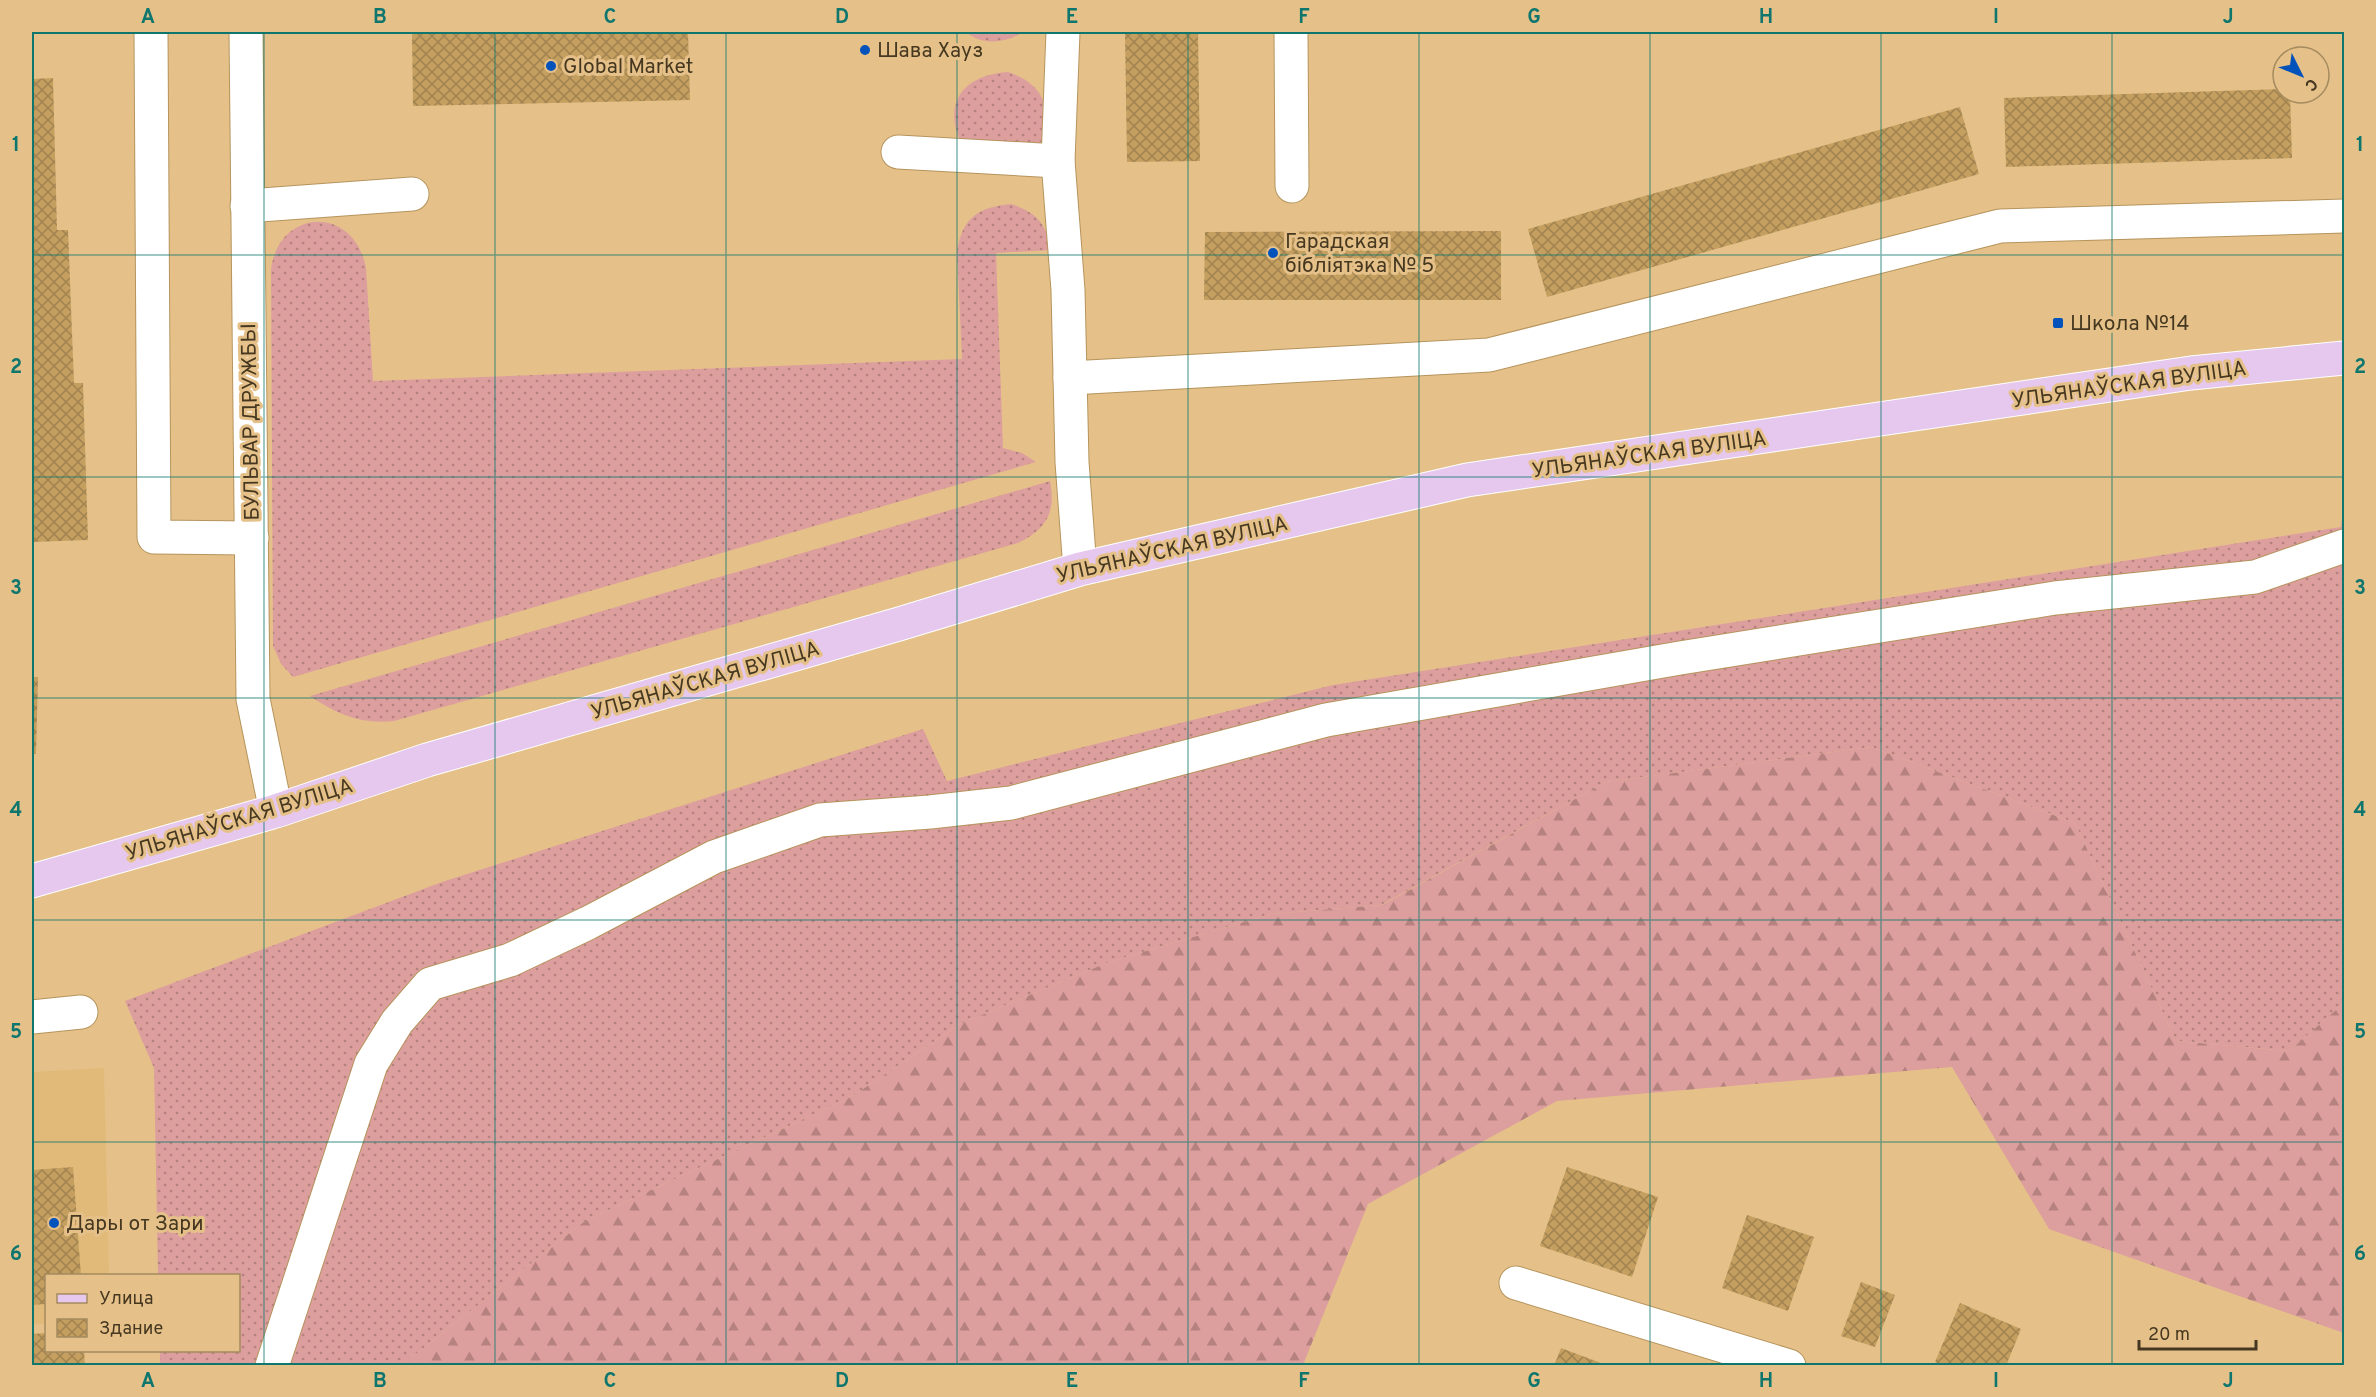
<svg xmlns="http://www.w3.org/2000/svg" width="2376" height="1397" font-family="Overpass,sans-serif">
<defs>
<pattern id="grass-dots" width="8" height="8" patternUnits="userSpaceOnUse" patternTransform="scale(1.5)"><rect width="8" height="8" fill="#dd9e9e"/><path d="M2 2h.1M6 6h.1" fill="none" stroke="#b58280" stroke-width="1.8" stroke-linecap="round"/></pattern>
<pattern id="forest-firs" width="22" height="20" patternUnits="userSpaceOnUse" patternTransform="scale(1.5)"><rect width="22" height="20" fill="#dd9e9e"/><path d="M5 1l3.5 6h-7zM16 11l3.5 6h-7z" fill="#b58280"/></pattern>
<pattern id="building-cross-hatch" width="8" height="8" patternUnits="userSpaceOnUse" patternTransform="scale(1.5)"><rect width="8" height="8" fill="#c49f60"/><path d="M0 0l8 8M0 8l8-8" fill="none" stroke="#a1834f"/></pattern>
</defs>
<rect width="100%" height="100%" fill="#e5c189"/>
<!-- built -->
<polygon fill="#e1ba79" points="104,1068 109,1275 46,1276 46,1323 32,1325 32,1072"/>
<!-- grass -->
<g fill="url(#grass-dots)">
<path d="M966,32H1023C1006,43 982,46 966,32Z"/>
<path d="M1008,72C1044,84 1055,111 1039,146L965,150C940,107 960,75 1008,72Z"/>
<path d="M1011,204C1037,213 1046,223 1051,250L996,253L1003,448L1022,453L1036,462L293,677L281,664L273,646L271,270C278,208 354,204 366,268L373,381L962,359L957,252C962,218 978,207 1011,204Z"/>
<path d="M1050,481C1056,512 1047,529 1018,543L394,721C362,725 336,714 310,696Z"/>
<polygon points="2344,503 2344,1003 2289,1051 2176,1041 2075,823 1871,747 1606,782 1381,905 1271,914 1109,962 960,1024 851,1097 585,1221 402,1365 160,1366 160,1351 238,1350 238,1276 158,1275 154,1068 125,1001 442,882 923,729 947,781 1333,685 2341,527"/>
</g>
<!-- forest -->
<polygon fill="url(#forest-firs)" points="1871,747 2075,823 2176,1041 2289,1051 2344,1003 2344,1333 2049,1229 1952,1067 1557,1101 1368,1204 1303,1365 402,1365 585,1221 851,1097 960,1024 1109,962 1271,914 1382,905 1606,782"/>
<!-- building -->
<g fill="url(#building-cross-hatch)">
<polygon points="412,32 688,32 690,100 413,106"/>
<polygon points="1125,32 1198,32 1200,161 1127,162"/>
<polygon points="53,78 57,230 68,230 74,383 83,383 88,540 32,542 32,79"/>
<polygon points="2283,89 2283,93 2290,93 2292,158 2006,167 2004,98"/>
<polygon points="1960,107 1979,174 1547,297 1528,229"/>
<polygon points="1501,231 1501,300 1204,300 1205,232"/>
<polygon points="32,677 38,677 36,754 32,754"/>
<polygon points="73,1167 81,1276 46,1276 46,1304 32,1305 32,1170"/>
<polygon points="1567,1167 1658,1197 1632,1277 1540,1246"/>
<polygon points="1747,1215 1814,1237 1788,1311 1722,1288"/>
<polygon points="1861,1282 1895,1295 1875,1347 1841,1336"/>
<polygon points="1960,1303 2021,1329 2006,1366 1944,1366 1935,1362"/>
<polygon points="46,1333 46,1350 84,1350 85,1366 32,1366 32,1334"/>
<polygon points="1561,1348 1601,1363 1600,1366 1554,1366"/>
</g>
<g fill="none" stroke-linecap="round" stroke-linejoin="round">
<!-- minor casing -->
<g stroke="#b6945d" stroke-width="35">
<g id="minor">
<polyline points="151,32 154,537 252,538"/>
<polyline points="246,32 253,699 276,811"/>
<polyline points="1063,32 1058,161 1068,290 1072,462 1080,569"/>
<polyline points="1291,32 1292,186"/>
<polyline points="898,152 1058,161"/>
<polyline points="247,206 412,194"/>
<polyline points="1070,378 1489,355 2000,226 2344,216"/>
<polyline points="32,1017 81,1012"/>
<polyline points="1516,1283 1789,1366"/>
<polyline points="272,1366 371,1064 397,1022 430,984 510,960 588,923 714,857 820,820 930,812 1011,803 1326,720 1680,658 2055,598 2255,577 2344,546"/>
</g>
</g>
<!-- major casing -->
<g stroke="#fff" stroke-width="35">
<polyline id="major" points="32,881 276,811 427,760 899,624 1080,569 1467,480 2191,373 2344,358"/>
</g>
<!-- minor -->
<use href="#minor" stroke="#fff" stroke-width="33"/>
<!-- major -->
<use href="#major" stroke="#e6c7ee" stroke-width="33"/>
</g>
<!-- grid -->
<path fill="none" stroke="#0f766e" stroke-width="1.5" stroke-opacity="0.55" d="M264,32V1366M495,32V1366M726,32V1366M957,32V1366M1188,32V1366M1419,32V1366M1650,32V1366M1881,32V1366M2112,32V1366M32,255H2344M32,477H2344M32,698H2344M32,920H2344M32,1142H2344"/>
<!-- markers -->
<g fill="#0252bb" stroke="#e5c189" stroke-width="2">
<circle cx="865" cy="50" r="6"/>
<circle cx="551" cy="66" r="6"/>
<circle cx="1273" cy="253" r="6"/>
<rect x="2052" y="317" width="12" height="12" rx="3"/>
<circle cx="54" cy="1223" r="6"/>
</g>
<g text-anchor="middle" stroke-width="6" stroke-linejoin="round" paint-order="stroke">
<!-- poi labels -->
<g font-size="21" fill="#463820" stroke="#e5c189" text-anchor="start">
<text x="877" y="57">Шава Хауз</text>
<text x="563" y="73">Global Market</text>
<text x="1285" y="248">Гарадская<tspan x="1285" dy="24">бібліятэка № 5</tspan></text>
<text x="2070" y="330">Школа №14</text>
<text x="66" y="1230">Дары от Зари</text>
</g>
<!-- street labels -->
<g font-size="21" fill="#463820" stroke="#e5c189">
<text transform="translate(2129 384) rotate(-8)" y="7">УЛЬЯНАЎСКАЯ ВУЛІЦА</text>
<text transform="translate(250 422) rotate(-91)" y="7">БУЛЬВАР ДРУЖБЫ</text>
<text transform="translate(1649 454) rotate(-8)" y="7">УЛЬЯНАЎСКАЯ ВУЛІЦА</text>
<text transform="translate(1172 549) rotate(-13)" y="7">УЛЬЯНАЎСКАЯ ВУЛІЦА</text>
<text transform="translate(705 680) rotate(-16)" y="7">УЛЬЯНАЎСКАЯ ВУЛІЦА</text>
<text transform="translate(239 819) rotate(-17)" y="7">УЛЬЯНАЎСКАЯ ВУЛІЦА</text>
</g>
</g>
<!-- border -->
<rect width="2376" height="1397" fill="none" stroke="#e5c189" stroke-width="66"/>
<!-- legend -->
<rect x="45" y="1274" width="195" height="78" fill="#e5c189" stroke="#a58a5f" stroke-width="1.5"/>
<rect x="57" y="1294" width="30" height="9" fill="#e6c7ee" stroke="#a58a5f" stroke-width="1.5"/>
<text x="99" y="1304" font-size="18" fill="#463820">Улица</text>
<rect x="57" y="1319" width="30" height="18" fill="url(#building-cross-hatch)" stroke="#a58a5f" stroke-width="1.5"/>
<text x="99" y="1334" font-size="18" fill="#463820">Здание</text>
<!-- north arrow -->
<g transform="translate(2301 75) rotate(133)"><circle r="28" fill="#e5c189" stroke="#a58a5f" stroke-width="1.5"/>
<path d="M0-4.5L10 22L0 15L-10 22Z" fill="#0252bb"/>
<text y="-9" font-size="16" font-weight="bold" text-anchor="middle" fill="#463820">С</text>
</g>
<!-- scale -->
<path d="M2139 1340v9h117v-9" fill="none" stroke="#463820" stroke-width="3"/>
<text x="2148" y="1340" font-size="18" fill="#463820" stroke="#e5c189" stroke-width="4.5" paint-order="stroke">20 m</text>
<rect x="33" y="33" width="2310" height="1331" fill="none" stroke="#0f766e" stroke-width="2"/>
<g font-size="20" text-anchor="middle" font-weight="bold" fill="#0f766e">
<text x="148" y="23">A</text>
<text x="380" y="23">B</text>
<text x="610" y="23">C</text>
<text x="842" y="23">D</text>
<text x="1072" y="23">E</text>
<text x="1304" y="23">F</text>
<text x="1534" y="23">G</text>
<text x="1766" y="23">H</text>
<text x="1996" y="23">I</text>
<text x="2228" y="23">J</text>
<text x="16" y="151">1</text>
<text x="2360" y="151">1</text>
<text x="16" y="373">2</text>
<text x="2360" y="373">2</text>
<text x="16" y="594">3</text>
<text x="2360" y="594">3</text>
<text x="16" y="816">4</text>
<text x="2360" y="816">4</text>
<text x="16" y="1038">5</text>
<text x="2360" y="1038">5</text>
<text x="16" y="1260">6</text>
<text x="2360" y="1260">6</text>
<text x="148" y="1387">A</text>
<text x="380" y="1387">B</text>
<text x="610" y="1387">C</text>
<text x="842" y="1387">D</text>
<text x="1072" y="1387">E</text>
<text x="1304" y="1387">F</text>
<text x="1534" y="1387">G</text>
<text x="1766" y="1387">H</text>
<text x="1996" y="1387">I</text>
<text x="2228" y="1387">J</text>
</g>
</svg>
